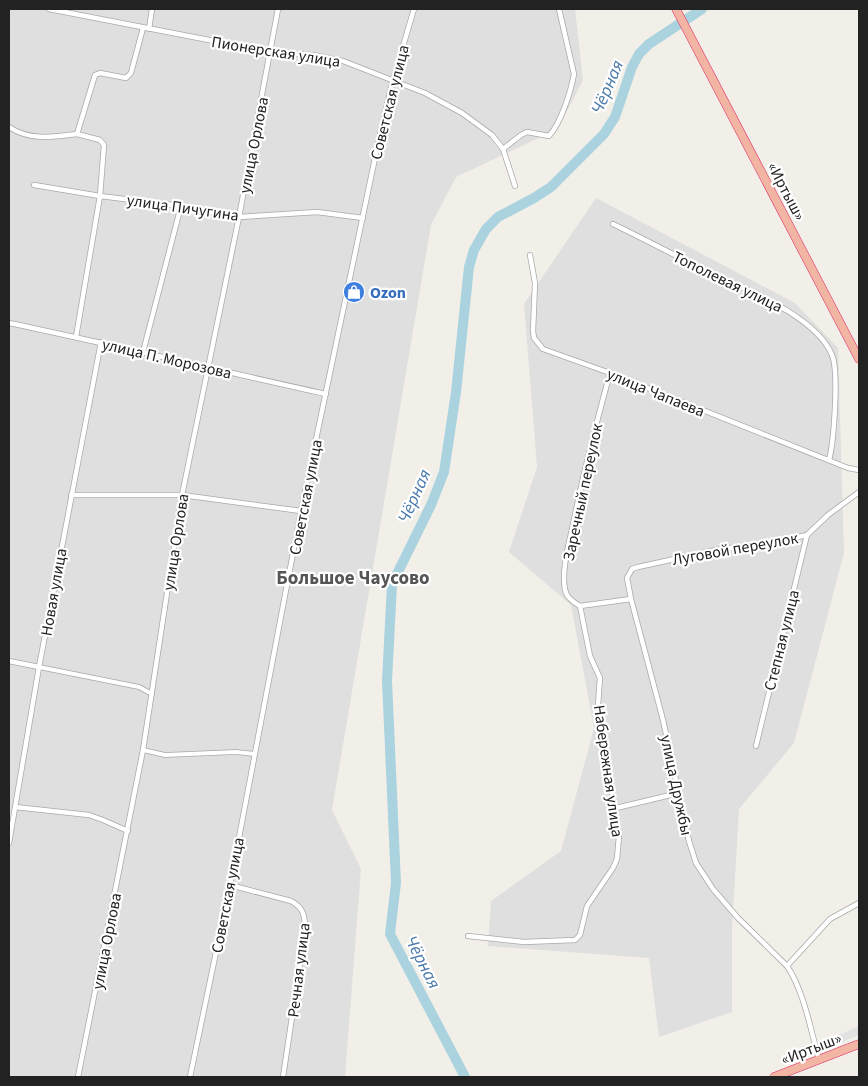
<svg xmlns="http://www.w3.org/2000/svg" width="868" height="1086" font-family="'Source Sans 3',sans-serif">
<rect width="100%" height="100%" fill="#f2efe9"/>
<!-- residential -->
<g fill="#e0dfdf">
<polygon points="9,9 575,9 583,80 558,129 456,177 431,225 332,810 361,869 345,1077 9,1077"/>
<polygon points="596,198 795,303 838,348 844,553 794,743 739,809 732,929 732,1012 659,1037 649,958 488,946 491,901 561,851 594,728 571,605 509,552 537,467 524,304"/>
</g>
<!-- parking -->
<polygon fill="#e2e2e2" points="859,1026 859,1035 833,1046 830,1039"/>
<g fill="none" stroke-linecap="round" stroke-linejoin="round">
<!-- river -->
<polyline stroke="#aad3df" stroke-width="10" points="465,1077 390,934 396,883 387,681 392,584 431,505 444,472 456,392 469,267 474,250 486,229 498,217 534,198 551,187 604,134 615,117 632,67 639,54 649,44 702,9"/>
<!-- pedestrian casing -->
<g stroke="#a9a9a9" stroke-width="5.5">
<g id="pedestrian">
<polyline points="39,667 139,687 152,694"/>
<polyline points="143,750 165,755 236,752 255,754"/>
</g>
</g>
<!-- minor casing -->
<g stroke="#a9a9a9" stroke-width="6">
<g id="minor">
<polyline points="49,9 271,52 313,55 343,61 425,93 462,113 492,135 503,149 515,186"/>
<polyline points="149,29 152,9"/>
<path d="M9,127C30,141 53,137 77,134"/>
<path d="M503,149L521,135L527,132L549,136C561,123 571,91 574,74L559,9"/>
<polyline points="34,185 100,196 181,206 239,217 317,212 363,218"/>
<path d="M613,224C642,238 672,254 701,268C739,287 815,314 832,355C839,372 834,441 829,460"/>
<polyline points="530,255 535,283 533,331 534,338 543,349 610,373 848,468 859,470"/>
<path d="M9,323C115,345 220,371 326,394"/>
<polyline points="76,337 100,196 104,145 100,140 77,134 95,75 100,73 126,78 131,73 143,28"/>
<polyline points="143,352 181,206"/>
<polyline points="71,495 182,495 301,511"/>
<path d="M580,606C575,603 568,599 566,593C560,575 569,543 573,525C583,474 596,424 610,373"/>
<polyline points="580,606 631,599"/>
<polyline points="9,661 39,667"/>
<polyline points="756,746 807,535"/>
<polyline points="15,807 89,815 103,820 128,831"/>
<polyline points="616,808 679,793"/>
<polyline points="9,843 39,667 101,342"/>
<path d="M230,885L291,901C304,908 305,916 305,930L283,1077"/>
<polyline points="468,936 524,942 575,940 580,935 587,906 613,868 617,859 619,836 598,705 600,678 590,656 580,606"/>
<polyline points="787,966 738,918 713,889 696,863 689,841 663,720 631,599 627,578 632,569 638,567 716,550 774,542 807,535 828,515 859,492"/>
<path d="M819,1060C811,1031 804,991 787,966L830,919L859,903"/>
<polyline points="78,1077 143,750 182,495 239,217 278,9"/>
<polyline points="190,1077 230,885 301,511 379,139 393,80 414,9"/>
</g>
</g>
<!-- trunk casing -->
<g stroke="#dc2a67" stroke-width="9">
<g id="trunk">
<polyline points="676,9 859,359"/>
<polyline points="774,1077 859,1044"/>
</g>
</g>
<!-- pedestrian -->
<use href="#pedestrian" stroke="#fff" stroke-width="4"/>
<!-- minor -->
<use href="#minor" stroke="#fff" stroke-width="4.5"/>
<!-- trunk -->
<use href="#trunk" stroke="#f2b4a3" stroke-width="8"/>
</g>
<!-- icons -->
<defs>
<g id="shop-disc" transform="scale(1.125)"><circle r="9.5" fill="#3f7fe0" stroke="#fff"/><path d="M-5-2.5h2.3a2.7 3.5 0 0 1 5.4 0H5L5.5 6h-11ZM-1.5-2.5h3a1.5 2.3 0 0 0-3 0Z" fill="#fff"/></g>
</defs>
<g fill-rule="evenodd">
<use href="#shop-disc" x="354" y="292"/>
</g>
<g text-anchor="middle" stroke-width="4.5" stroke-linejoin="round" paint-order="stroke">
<!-- street labels -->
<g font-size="16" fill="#222" stroke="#fff">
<text transform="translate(276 51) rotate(9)" y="6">Пионерская улица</text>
<text transform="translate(389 102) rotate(-76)" y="6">Советская улица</text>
<text transform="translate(253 145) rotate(-79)" y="6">улица Орлова</text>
<text transform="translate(787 191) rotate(62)" y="6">«Иртыш»</text>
<text transform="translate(183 207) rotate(8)" y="6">улица Пичугина</text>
<text transform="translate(728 281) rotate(26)" y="6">Тополевая улица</text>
<text transform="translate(167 358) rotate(13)" y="6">улица П. Морозова</text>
<text transform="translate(656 392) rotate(22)" y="6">улица Чапаева</text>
<text transform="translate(582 492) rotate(-78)" y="6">Заречный переулок</text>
<text transform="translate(305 497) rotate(-79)" y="6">Советская улица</text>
<text transform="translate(175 542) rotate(-81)" y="6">улица Орлова</text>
<text transform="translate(735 548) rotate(-10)" y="6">Луговой переулок</text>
<text transform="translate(53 592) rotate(-80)" y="6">Новая улица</text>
<text transform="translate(781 640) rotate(-76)" y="6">Степная улица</text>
<text transform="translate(609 771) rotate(82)" y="6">Набережная улица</text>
<text transform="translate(677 785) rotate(78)" y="6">улица Дружбы</text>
<text transform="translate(227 895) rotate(-79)" y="6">Советская улица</text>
<text transform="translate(106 941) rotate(-79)" y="6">улица Орлова</text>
<text transform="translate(298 970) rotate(-83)" y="6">Речная улица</text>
<text transform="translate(811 1048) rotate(-21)" y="6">«Иртыш»</text>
</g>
<!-- shop labels -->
<g font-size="16" font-weight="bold" fill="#366cbe" stroke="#fff" text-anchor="start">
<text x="370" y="298">Ozon</text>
</g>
<!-- water labels -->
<g font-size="18" font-style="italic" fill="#4a7aab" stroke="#fff">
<text transform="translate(607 87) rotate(-67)" y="6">Чёрная</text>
<text transform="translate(414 496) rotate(-66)" y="6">Чёрная</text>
<text transform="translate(423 962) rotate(63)" y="6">Чёрная</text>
</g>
<!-- quarter labels -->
<g font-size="19" font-weight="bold" fill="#555" stroke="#fff">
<text x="353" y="584">Большое Чаусово</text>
</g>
</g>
<!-- border -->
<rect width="868" height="1086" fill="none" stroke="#222222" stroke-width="20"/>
</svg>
